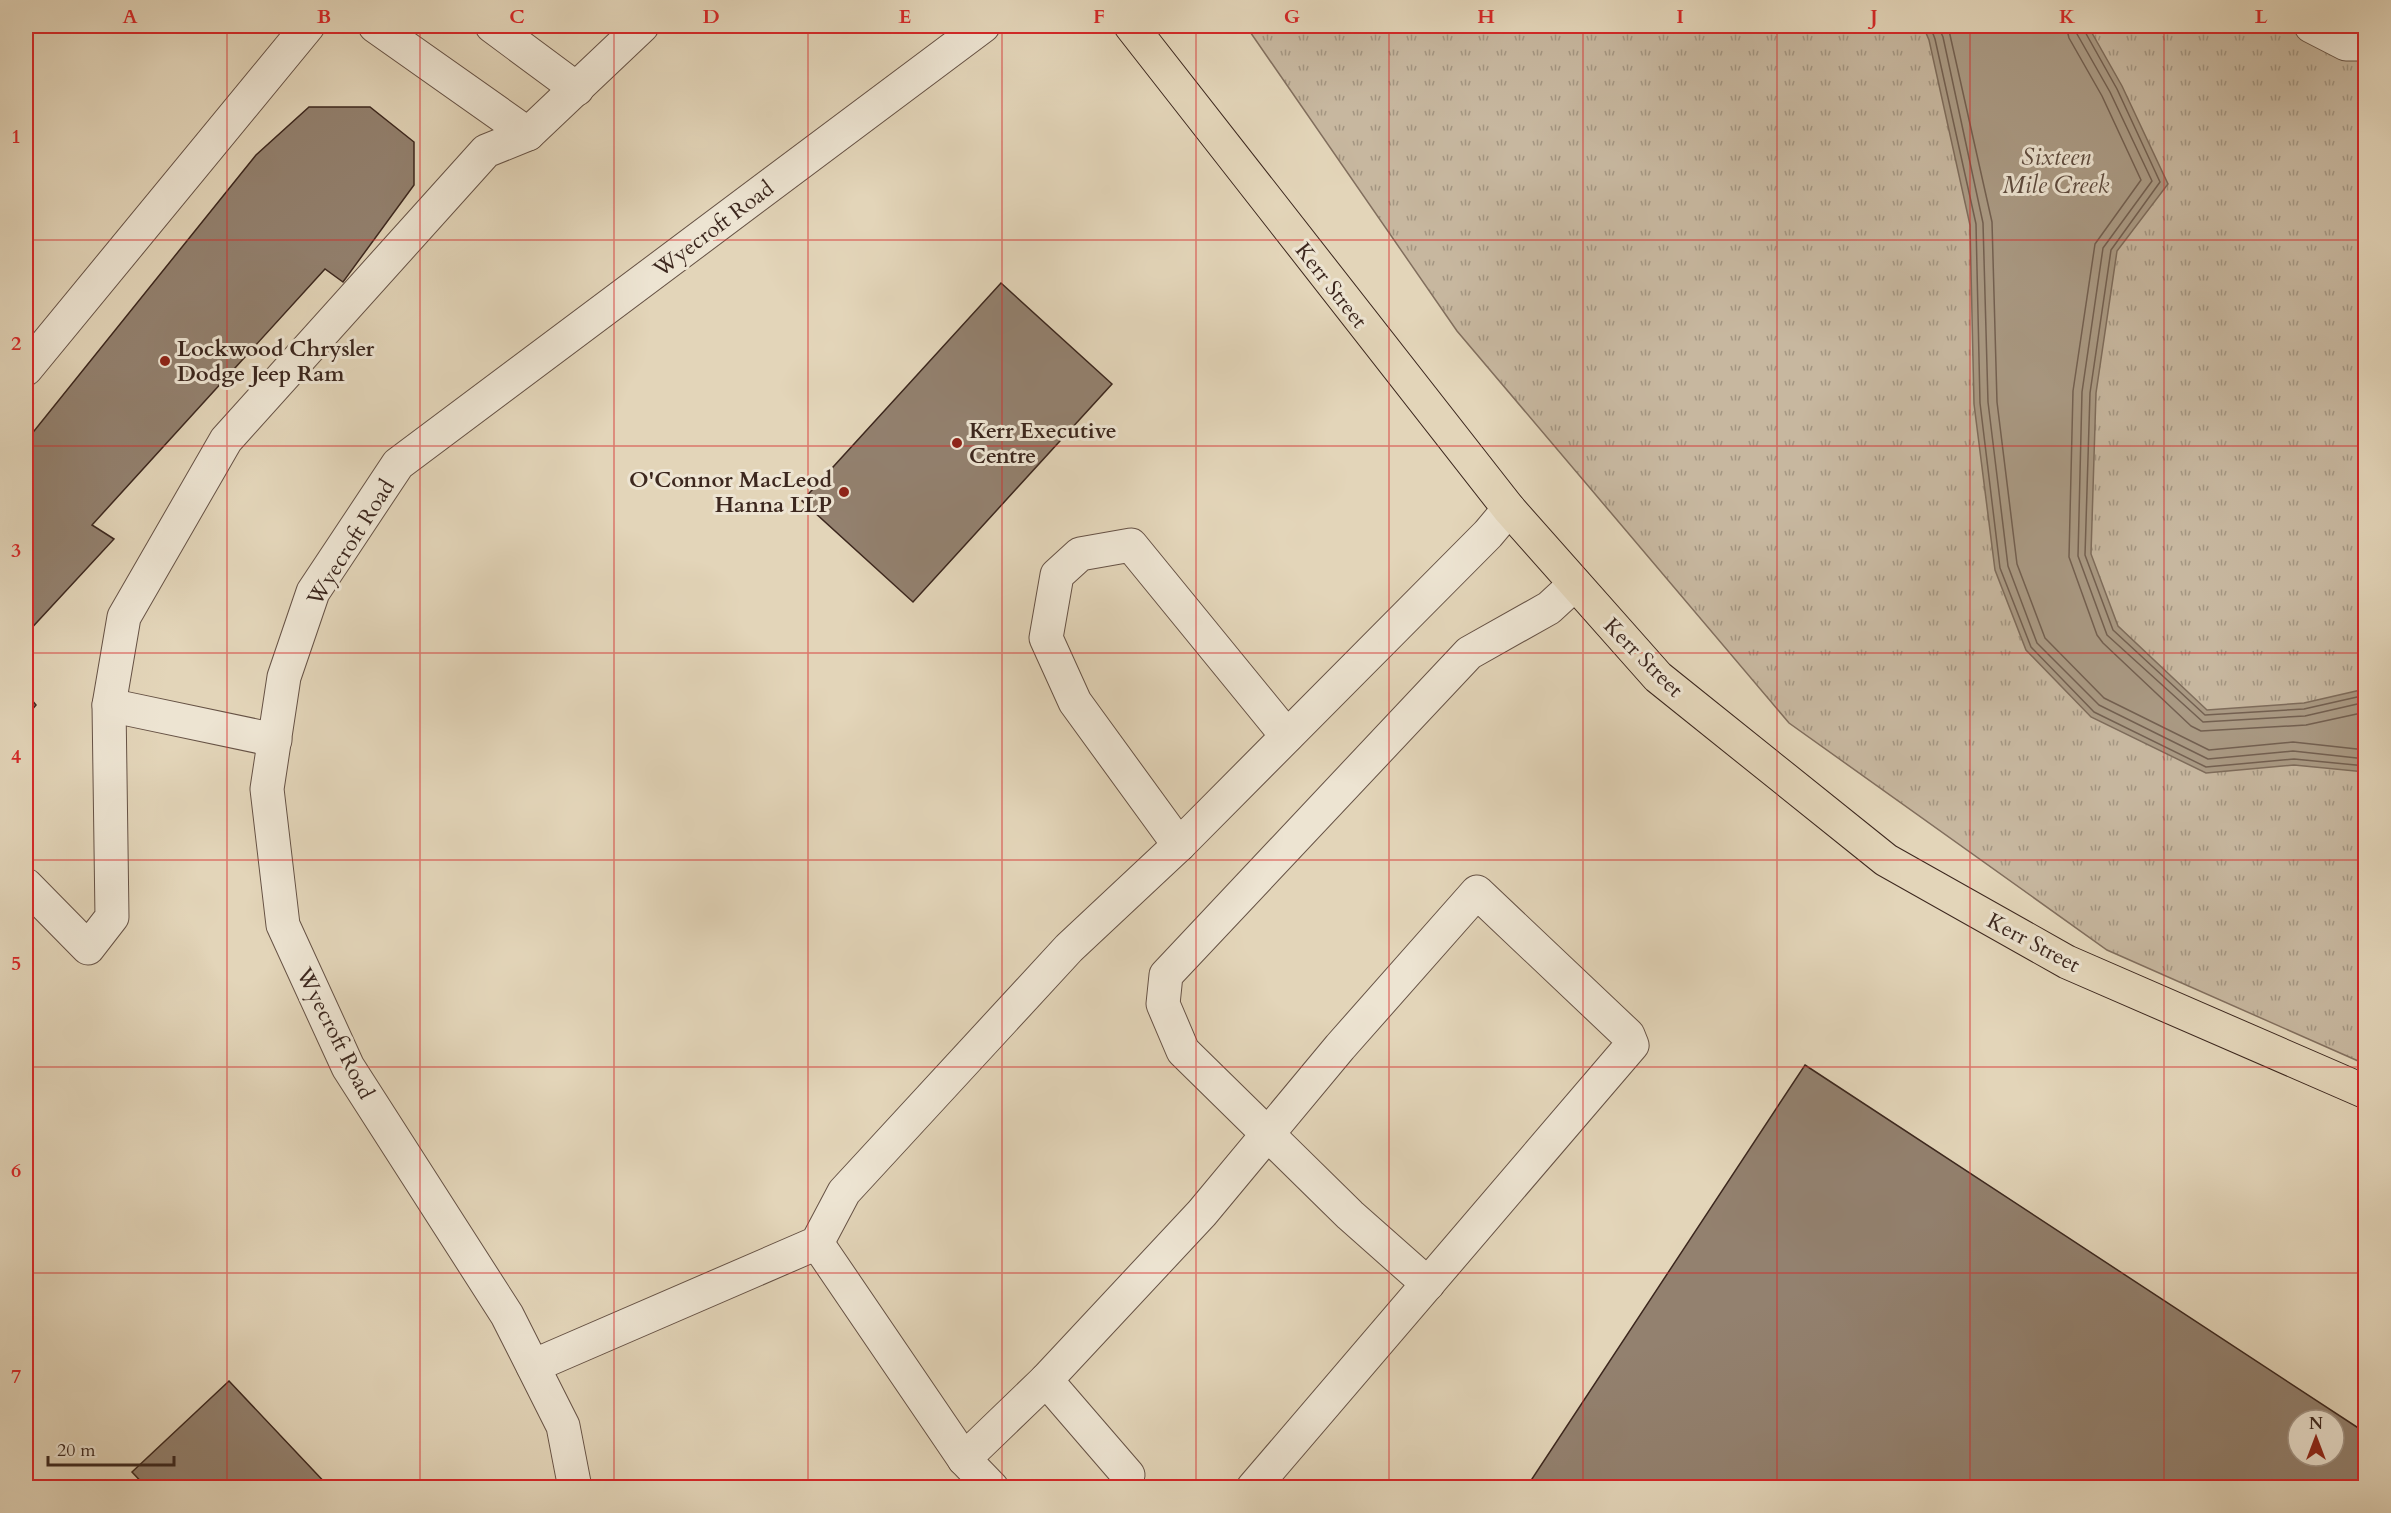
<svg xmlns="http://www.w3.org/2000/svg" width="2391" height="1513" font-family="Cardo,serif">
<defs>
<pattern id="park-tufts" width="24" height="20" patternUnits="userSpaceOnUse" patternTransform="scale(1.5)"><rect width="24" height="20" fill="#c7b79f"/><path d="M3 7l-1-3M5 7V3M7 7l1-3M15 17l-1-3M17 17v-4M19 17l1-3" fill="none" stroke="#a39581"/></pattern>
</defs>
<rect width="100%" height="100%" fill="#e3d5b9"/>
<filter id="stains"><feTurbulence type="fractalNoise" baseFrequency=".00333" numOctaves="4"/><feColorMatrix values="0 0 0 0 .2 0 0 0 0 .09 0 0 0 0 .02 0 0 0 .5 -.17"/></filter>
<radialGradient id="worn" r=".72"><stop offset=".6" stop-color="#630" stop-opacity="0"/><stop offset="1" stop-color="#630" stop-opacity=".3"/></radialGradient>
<!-- park -->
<polygon fill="url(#park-tufts)" stroke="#826f5e" stroke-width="1.5" points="1246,26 2365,26 2365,1064 2107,950 1789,723 1457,331"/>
<!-- water -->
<polygon fill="#aa9a84" stroke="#7e6c5b" stroke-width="1.5" points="1923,26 2088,26 2122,86 2168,184 2117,251 2096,393 2091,554 2118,626 2207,710 2304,703 2365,689 2365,772 2294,765 2206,773 2091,717 2026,650 1995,570 1974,404 1970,225 1929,40"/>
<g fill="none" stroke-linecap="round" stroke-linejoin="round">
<!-- shore -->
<g stroke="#736051" stroke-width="1.5">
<polyline points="1930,26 1935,39 1976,224 1980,403 2000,568 2031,647 2094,712 2206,767 2294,759 2366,766"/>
<polyline points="1938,26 1943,37 1983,223 1988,402 2008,566 2037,643 2099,705 2208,759 2293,751 2366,759"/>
<polyline points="1948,26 1992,222 1997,402 2017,564 2045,638 2104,698 2209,750 2293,742 2366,750"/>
<polyline points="2066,26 2069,38 2102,96 2141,180 2095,244 2073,391 2069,557 2097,635 2103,643 2191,726 2201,731 2306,725 2366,712"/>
<polyline points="2075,26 2077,34 2110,92 2152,181 2103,248 2082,392 2078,556 2107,635 2203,722 2305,716 2366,702"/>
<polyline points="2083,26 2084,30 2117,89 2160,182 2111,250 2090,393 2085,555 2113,630 2205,715 2304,709 2366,695"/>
</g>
</g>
<!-- building -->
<g fill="#93816f" stroke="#3c271e" stroke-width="1.5" fill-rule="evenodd">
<polygon points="309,107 370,107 414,142 414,185 343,282 325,269 92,525 114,539 26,634 26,441 256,155"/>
<polygon points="1001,283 1112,384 913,602 802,501"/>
<polygon points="26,693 36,705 26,717"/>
<path d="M1805,1065L2366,1433V1488H1526ZM2298,1420H2334V1456H2298Z"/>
<polygon points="229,1381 330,1488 147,1488 132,1472"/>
</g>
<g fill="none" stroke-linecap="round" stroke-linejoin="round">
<!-- minor casing -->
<g stroke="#665245" stroke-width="35">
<g id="minor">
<polyline points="375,26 528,134"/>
<polyline points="492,26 577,89"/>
<polyline points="2311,26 2346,44 2366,44"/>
<polyline points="26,369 308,26"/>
<polyline points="109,705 275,740"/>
<polyline points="1179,845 1075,702 1046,638 1057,575 1080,554 1131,545 1287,736"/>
<polyline points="26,885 88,948 112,917 109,705 124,617 226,440 486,151 528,134 642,26"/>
<polyline points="817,1243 964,1459 992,1488"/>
<polyline points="1428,1284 1350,1215 1183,1051 1163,1004 1166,975 1469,653 1549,608 1575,584"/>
<polyline points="533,1366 817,1243 844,1192 1069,948 1179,845 1488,534 1509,509"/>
<polyline points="1046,1380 1128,1475"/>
<polyline points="964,1459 1046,1380 1202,1213 1340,1047 1477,892 1628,1035 1632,1045 1253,1488"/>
<polyline points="575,1488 563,1426 507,1315 348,1067 283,925 267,789 284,677 313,592 398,464 983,26"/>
</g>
</g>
<!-- major casing -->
<g stroke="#3c271e" stroke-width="35">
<polyline id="major" points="1131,26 1509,509 1658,677 1886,860 2067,962 2366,1092"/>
</g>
<!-- minor -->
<use href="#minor" stroke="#ede4d2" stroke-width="33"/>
<!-- major -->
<use href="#major" stroke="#e3d5b9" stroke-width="33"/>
</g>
<!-- grid -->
<path fill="none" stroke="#d62828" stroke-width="1.5" stroke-opacity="0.55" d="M227,26V1488M420,26V1488M614,26V1488M808,26V1488M1002,26V1488M1196,26V1488M1389,26V1488M1583,26V1488M1777,26V1488M1970,26V1488M2164,26V1488M26,240H2366M26,446H2366M26,653H2366M26,860H2366M26,1067H2366M26,1273H2366"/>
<!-- markers -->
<g fill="#8f2418" stroke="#ede4d2" stroke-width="2">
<circle cx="165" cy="361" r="6"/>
<circle cx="957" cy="443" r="6"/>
<circle cx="844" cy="492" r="6"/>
</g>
<g text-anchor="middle" stroke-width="6" stroke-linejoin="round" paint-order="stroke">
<!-- street labels -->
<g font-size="22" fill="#3c271e" stroke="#ede4d2">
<text transform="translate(713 228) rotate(-37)" y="8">Wyecroft Road</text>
<text transform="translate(1332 285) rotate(52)" y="8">Kerr Street</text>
<text transform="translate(350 542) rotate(-58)" y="8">Wyecroft Road</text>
<text transform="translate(1644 657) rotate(45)" y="8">Kerr Street</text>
<text transform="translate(2034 942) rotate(28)" y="8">Kerr Street</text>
<text transform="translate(336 1033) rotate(63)" y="8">Wyecroft Road</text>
</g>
<!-- poi labels -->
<g font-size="22" font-weight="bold" fill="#3c271e" stroke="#ede4d2" text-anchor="start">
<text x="177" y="356">Lockwood Chrysler<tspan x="177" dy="25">Dodge Jeep Ram</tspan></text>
<text x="969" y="438">Kerr Executive<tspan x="969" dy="25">Centre</tspan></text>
<text x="832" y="487" text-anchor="end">O'Connor MacLeod<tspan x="832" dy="25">Hanna LLP</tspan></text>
</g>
<!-- water labels -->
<g font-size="24" font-style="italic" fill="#5d4a3d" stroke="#ede4d2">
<text x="2056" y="165">Sixteen<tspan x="2056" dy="28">Mile Creek</tspan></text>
</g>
</g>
<!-- margin -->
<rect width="2391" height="1513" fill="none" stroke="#e3d5b9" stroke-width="66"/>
<!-- north arrow -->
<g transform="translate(2316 1438)"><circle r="28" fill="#ede4d2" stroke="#a6988a" stroke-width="1.5"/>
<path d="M0-4.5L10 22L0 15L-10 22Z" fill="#8f2418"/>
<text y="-9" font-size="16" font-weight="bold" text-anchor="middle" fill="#3c271e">N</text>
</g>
<!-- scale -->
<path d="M48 1456v9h126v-9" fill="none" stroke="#3c271e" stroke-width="3"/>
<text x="57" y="1456" font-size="18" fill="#3c271e" stroke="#ede4d2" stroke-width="4.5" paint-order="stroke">20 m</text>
<rect x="33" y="33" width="2325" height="1447" fill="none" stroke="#d62828" stroke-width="2"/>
<g font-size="20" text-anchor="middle" font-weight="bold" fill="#d62828">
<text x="130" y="23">A</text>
<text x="324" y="23">B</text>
<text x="517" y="23">C</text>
<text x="711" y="23">D</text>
<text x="905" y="23">E</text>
<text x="1099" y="23">F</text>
<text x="1292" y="23">G</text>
<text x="1486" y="23">H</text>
<text x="1680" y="23">I</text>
<text x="1874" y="23">J</text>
<text x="2067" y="23">K</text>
<text x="2261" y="23">L</text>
<text x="16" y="143">1</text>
<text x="16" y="350">2</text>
<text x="16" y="557">3</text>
<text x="16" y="763">4</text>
<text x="16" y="970">5</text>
<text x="16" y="1177">6</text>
<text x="16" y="1383">7</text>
</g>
<rect width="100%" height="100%" filter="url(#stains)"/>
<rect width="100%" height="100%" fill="url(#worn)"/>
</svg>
